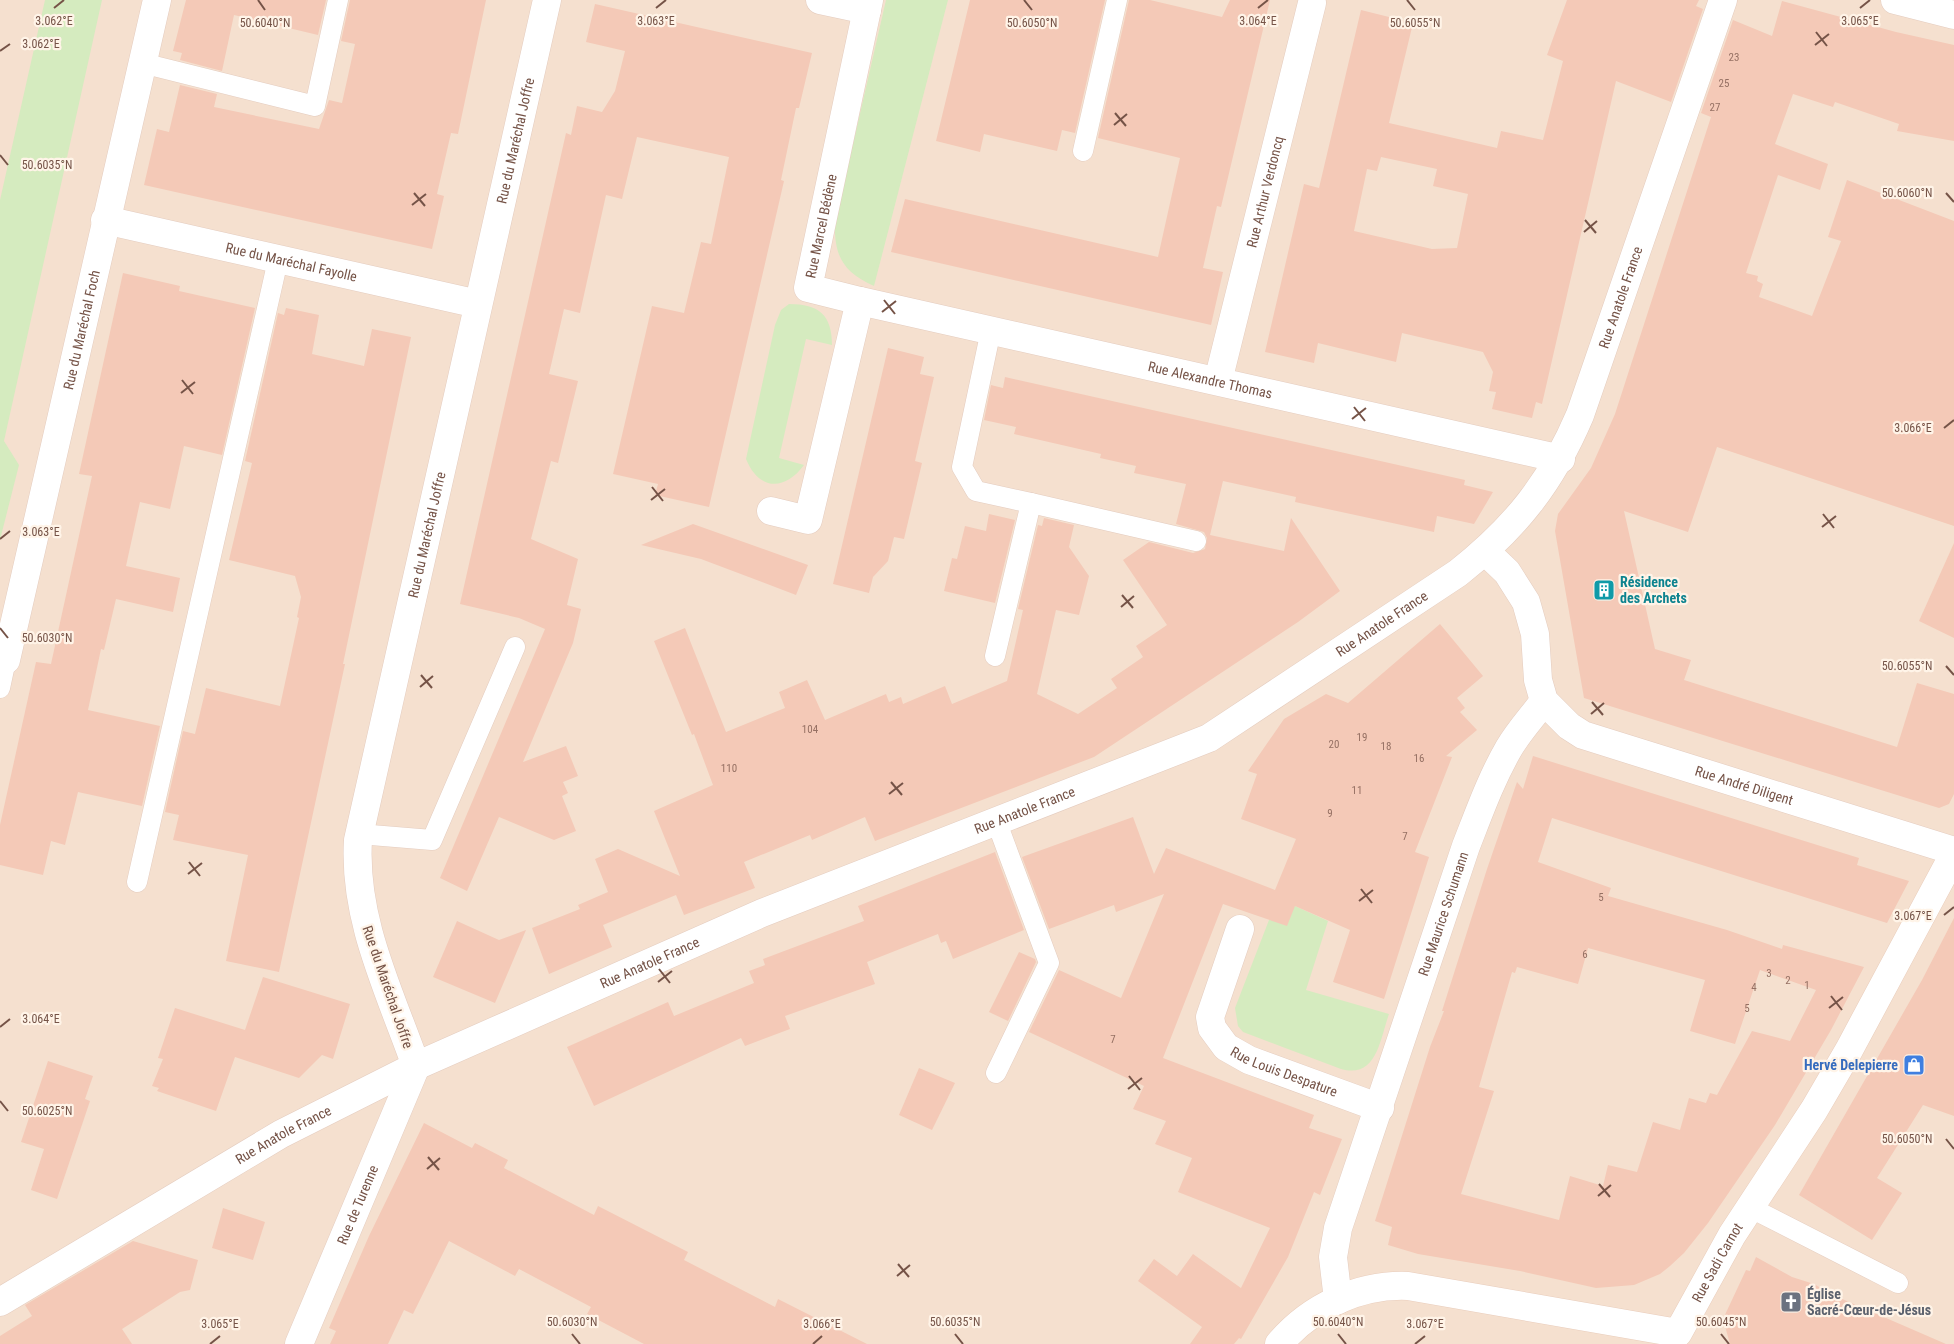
<svg xmlns="http://www.w3.org/2000/svg" width="1954" height="1344" font-family="'Roboto Condensed',sans-serif">
<rect width="100%" height="100%" fill="#fdefe1"/>
<!-- residential -->
<rect fill="#f5e0cf" x="0" y="0" width="1954" height="1344"/>
<!-- green -->
<g fill="#d5ebbf">
<polygon points="45,0 102,0 4,441 19,465 0,540 0,200"/>
<path d="M886,0H948L874,286C843,272 834,256 835,223Z"/>
<path d="M789,304C819,304 832,315 832,345L806,339L779,458L804,465C785,491 759,491 746,459L775,325L781,310Z"/>
<path d="M1295,906L1328,921L1306,990L1389,1014C1380,1039 1377,1079 1341,1069L1243,1032L1238,1026L1235,1008L1269,920Z"/>
</g>
<!-- building -->
<g fill="#f4c9b7" fill-rule="evenodd">
<polygon points="186,0 326,0 318,35 234,15 222,71 180,60 182,53 173,51"/>
<polygon points="350,0 486,0 458,134 451,133 437,194 444,196 432,249 144,185 157,129 169,132 180,85 217,94 214,107 319,129 329,100 342,103 355,44 341,41"/>
<polygon points="970,0 1105,0 1075,133 1062,130 1057,151 984,134 980,152 936,141"/>
<polygon points="1129,0 1150,0 1222,17 1230,0 1270,0 1221,207 1217,206 1203,268 1223,272 1211,325 891,252 905,199 1158,257 1180,158 1098,138"/>
<path d="M1567,0H1699L1696,6L1703,9L1671,102L1616,81L1542,404L1536,402L1532,418L1492,409L1496,392L1489,391L1493,372L1483,352L1402,333L1396,362L1318,343L1314,363L1265,352L1304,184L1319,188L1361,10L1413,23L1389,123L1497,148L1501,131L1543,140L1563,61L1547,55ZM1381,157L1437,169L1433,186L1468,194L1457,248L1432,249L1354,231L1367,169L1377,171Z"/>
<polygon points="1782,1 1896,32 1954,45 1954,141 1897,131 1899,124 1835,102 1833,107 1793,94 1775,144 1828,164 1820,190 1778,175 1746,273 1758,276 1757,281 1763,284 1759,297 1812,316 1841,241 1828,237 1847,180 1954,221 1954,526 1717,447 1688,532 1624,511 1655,649 1691,660 1684,680 1897,747 1917,683 1954,694 1954,794 1949,804 1939,808 1584,698 1555,531 1558,514 1591,468 1615,414 1711,117 1701,113 1733,20 1772,36"/>
<polygon points="595,4 812,53 799,108 796,108 781,180 784,181 709,507 655,495 658,484 613,474 652,306 684,313 701,242 711,244 729,157 637,137 622,199 606,195 580,313 564,309 549,374 578,381 558,463 551,461 531,539 578,559 567,605 581,609 573,643 523,762 566,746 578,776 563,782 568,793 562,796 576,831 554,840 499,817 467,891 440,878 545,629 519,618 460,604 566,133 571,135 577,106 602,112 615,91 625,51 586,42"/>
<polygon points="123,273 180,286 179,291 255,308 222,455 184,446 170,509 140,502 126,566 180,578 173,612 116,599 104,650 101,649 88,710 160,726 142,806 78,792 65,845 51,841 43,875 0,865 0,825 36,662 51,664 92,476 79,474"/>
<polygon points="286,308 319,315 312,354 364,366 372,329 411,337 343,664 345,664 279,972 226,961 248,855 173,840 179,815 165,812 183,731 195,734 206,688 280,706 299,618 297,617 301,597 295,576 229,560 252,463 245,461 278,313 284,315"/>
<polygon points="888,348 924,357 920,374 934,377 915,461 922,463 904,539 894,537 888,561 873,577 869,593 833,584"/>
<polygon points="1005,377 1465,480 1464,485 1493,492 1474,524 1437,516 1434,532 1295,502 1296,497 1223,481 1210,535 1284,551 1291,518 1340,591 1298,622 1094,757 875,841 865,817 812,840 810,835 744,862 755,888 684,915 676,895 603,925 612,947 549,974 532,928 580,909 578,905 608,892 595,859 618,849 680,876 654,811 713,785 694,734 692,735 654,641 685,628 726,732 785,708 779,692 807,680 825,720 886,694 889,702 901,697 903,704 945,686 952,704 1007,681 1023,610 1018,609 1038,525 1042,526 1044,518 1074,525 1069,547 1089,576 1079,615 1056,610 1037,694 1078,714 1117,688 1111,679 1143,657 1136,646 1167,625 1123,560 1149,542 1193,553 1205,549 1207,538 1204,532 1176,524 1186,484 1134,473 1136,466 1100,458 1101,454 1014,434 1016,427 984,420 991,385 1003,388"/>
<polygon points="989,514 1015,520 995,603 944,591 952,558 957,559 965,526 986,531"/>
<polygon points="693,524 808,565 796,595 701,559 641,545"/>
<polygon points="1954,543 1954,638 1919,621"/>
<polygon points="1440,624 1483,676 1457,698 1465,708 1460,712 1477,730 1446,756 1452,757 1415,852 1429,857 1384,999 1333,982 1350,930 1295,906 1287,926 1223,904 1163,1058 1314,1115 1309,1128 1342,1139 1320,1195 1314,1192 1288,1257 1241,1339 1239,1338 1234,1344 1190,1344 1202,1327 1138,1281 1154,1259 1177,1276 1193,1254 1241,1288 1270,1228 1178,1192 1192,1158 1155,1144 1166,1121 1133,1109 1144,1086 1029,1032 1059,970 1121,998 1164,894 1116,912 1114,905 1049,929 1022,857 1133,817 1154,874 1166,848 1275,890 1296,839 1241,819 1257,774 1248,771 1284,719 1326,694 1348,703"/>
<path d="M1533,756L1859,858L1857,865L1909,881L1887,923L1552,818L1538,862L1611,888L1608,896L1727,930L1782,949L1783,945L1864,967L1831,1030L1775,1125L1708,1223L1684,1253L1670,1266L1660,1274L1634,1285L1596,1288L1520,1271L1418,1254L1388,1245L1392,1227L1375,1221L1430,1047L1444,1011H1442L1487,869L1517,782L1523,789ZM1588,948L1705,980L1690,1031L1735,1044L1760,970L1816,990L1790,1041L1752,1031L1717,1095L1710,1093L1706,1103L1689,1098L1680,1130L1653,1122L1637,1172L1608,1165L1603,1186L1570,1176L1559,1220L1461,1194L1494,1091L1479,1087L1512,972L1515,973L1517,967L1578,984Z"/>
<polygon points="995,852 1024,930 953,959 946,941 941,943 938,934 867,962 875,984 785,1016 790,1029 745,1046 741,1038 594,1106 567,1047 668,1002 674,1016 754,983 749,971 765,965 763,959 864,921 858,906"/>
<polygon points="1954,918 1954,1116 1923,1105 1877,1178 1902,1193 1872,1240 1799,1195 1922,980"/>
<polygon points="457,921 499,940 526,930 495,1003 433,977"/>
<polygon points="1019,952 1035,959 1036,962 1008,1021 989,1012"/>
<polygon points="263,977 350,1004 333,1059 322,1055 299,1078 235,1057 216,1111 157,1091 159,1088 152,1086 163,1059 158,1058 175,1008 245,1030"/>
<polygon points="48,1061 93,1076 85,1099 90,1101 57,1199 31,1190 44,1149 21,1142"/>
<polygon points="919,1068 955,1083 932,1130 899,1115"/>
<polygon points="424,1123 472,1148 475,1143 508,1160 504,1168 594,1215 598,1206 688,1252 684,1260 775,1307 778,1299 867,1344 644,1344 587,1314 591,1307 519,1269 515,1276 449,1241 413,1314 404,1310 388,1344 330,1344 336,1331 329,1328 369,1236"/>
<polygon points="223,1208 265,1222 253,1260 212,1248"/>
<polygon points="133,1241 198,1260 190,1290 180,1292 122,1329 132,1344 0,1344 0,1336 32,1316 25,1305"/>
<polygon points="1756,1257 1792,1277 1814,1284 1833,1295 1946,1344 1730,1344 1723,1319 1746,1270 1750,1271"/>
</g>
<g fill="none" stroke-linecap="round" stroke-linejoin="round">
<!-- lane casing -->
<g stroke="#e4ccbf" stroke-width="21">
<g id="lane">
<polyline points="142,63 315,106 338,0"/>
<polyline points="1083,151 1117,0"/>
<polyline points="991,330 962,467 976,491 1031,503 995,656"/>
<polyline points="1031,503 1196,541"/>
<polyline points="0,688 6,660"/>
<polyline points="359,834 432,840 515,647"/>
<polyline points="137,882 278,260"/>
<polyline points="996,1073 1049,963 997,823"/>
<polyline points="1749,1207 1898,1283"/>
</g>
</g>
<!-- street casing -->
<g stroke="#e4ccbf" stroke-width="29">
<g id="street">
<polyline points="820,0 867,10"/>
<polyline points="1895,0 1954,15"/>
<path id="s1" d="M105,220L478,304"/>
<path id="s2" d="M860,301L1561,459"/>
<path id="s3" d="M1218,381L1312,3"/>
<path id="s4" d="M771,511L808,520L860,301L808,288L869,0"/>
<path id="s5" d="M1485,551L1507,572L1526,602L1535,634L1538,680L1544,701L1569,726L1583,735L1954,851"/>
<path id="s6" d="M0,658L6,660L157,0"/>
<path id="s7" d="M1240,929L1210,1017L1212,1028L1226,1047L1249,1060L1380,1108"/>
<path id="s8" d="M416,1066C390,992 353,920 358,840L547,0"/>
<path id="s9" d="M1338,1300L1333,1257L1338,1228L1466,846C1479,813 1491,779 1509,748C1519,731 1533,716 1544,701"/>
<path id="s10" d="M0,1302L281,1134L416,1066L762,913L1209,738L1458,573C1516,527 1551,483 1580,415L1723,0"/>
<path id="s11" d="M299,1344L416,1066"/>
</g>
</g>
<!-- secondary casing -->
<g stroke="#e9cdbc" stroke-width="29">
<g id="secondary">
<path id="s12" d="M1279,1344C1310,1307 1359,1284 1408,1286L1678,1333L1732,1235L1814,1110L1849,1050L1954,854"/>
</g>
</g>
<!-- lane -->
<use href="#lane" stroke="#fff" stroke-width="20"/>
<!-- street -->
<use href="#street" stroke="#fff" stroke-width="28"/>
<!-- secondary -->
<use href="#secondary" stroke="#fff" stroke-width="28"/>
</g>
<!-- ticks -->
<path fill="none" stroke="#755347" stroke-width="2" d="M258,0L265,10M1024,0L1032,10M1407,0L1415,10M54,8L64,0M656,8L666,0M1258,8L1268,0M1860,8L1870,0M1816,32L1827,46M1815,45L1829,34M0,51L10,44M1115,113L1126,126M1114,125L1127,114M0,155L8,165M414,193L425,206M1946,193L1954,202M412,205L426,194M1585,220L1596,233M1584,232L1597,221M884,300L895,314M882,312L896,301M182,380L193,394M181,393L195,382M1354,407L1365,421M1352,419L1366,408M1944,428L1954,420M652,487L663,501M651,500L665,489M1823,514L1834,528M1822,527L1836,516M0,539L10,531M1122,595L1133,608M1121,607L1134,596M0,628L8,638M1946,666L1954,675M421,675L432,688M420,687L433,676M1592,702L1603,715M1591,714L1604,703M891,782L902,795M889,794L903,783M189,862L200,876M188,874L202,863M1361,889L1372,903M1359,901L1373,890M1944,915L1954,907M659,969L670,983M658,982L672,971M1831,996L1842,1010M1829,1008L1843,997M0,1027L10,1019M1129,1076L1140,1090M1128,1089L1142,1078M0,1101L8,1111M1946,1139L1954,1149M428,1157L439,1170M427,1169L440,1158M1599,1184L1610,1197M1598,1196L1611,1185M898,1264L909,1277M897,1276L910,1265M572,1334L580,1344M955,1334L963,1344M1338,1334L1346,1344M1721,1334L1729,1344M210,1344L220,1336M813,1344L822,1336M1415,1344L1425,1336"/>
<!-- icons -->
<defs>
<g id="building-square" transform="scale(1.125)"><rect x="-9" y="-9" width="18" height="18" rx="4" fill="#0f9aa8" stroke="#fff4e8"/><path d="M-4-6H4V6H1V3H-1V6H-4ZM-2.5-4.3h1.7v1.8h-1.7ZM.8-4.3h1.7v1.8H.8ZM-2.5-1h1.7V.8h-1.7ZM.8-1h1.7V.8H.8Z" fill="#fff"/></g>
<g id="shop-square" transform="scale(1.125)"><rect x="-9" y="-9" width="18" height="18" rx="4" fill="#3f7fe0" stroke="#fff4e8"/><path d="M-5-2.5h2.3a2.7 3.5 0 0 1 5.4 0H5L5.5 6h-11ZM-1.5-2.5h3a1.5 2.3 0 0 0-3 0Z" fill="#fff"/></g>
<g id="church-square" transform="scale(1.125)"><rect x="-9" y="-9" width="18" height="18" rx="4" fill="#6b7280" stroke="#fff4e8"/><path d="M-1.2-6h2.4v3.5h3.3v2.4h-3.3V6h-2.4V-.1h-3.3v-2.4h3.3Z" fill="#fff"/></g>
</defs>
<g fill-rule="evenodd">
<use href="#building-square" x="1604" y="590"/>
<use href="#shop-square" x="1914" y="1065"/>
<use href="#church-square" x="1791" y="1302"/>
</g>
<g text-anchor="middle" stroke-width="4.5" stroke-linejoin="round" paint-order="stroke">
<!-- number labels -->
<g font-size="11" fill="#957063">
<text x="1734" y="61">23</text>
<text x="1724" y="87">25</text>
<text x="1715" y="111">27</text>
<text x="810" y="733">104</text>
<text x="1362" y="741">19</text>
<text x="1334" y="748">20</text>
<text x="1386" y="750">18</text>
<text x="1419" y="762">16</text>
<text x="729" y="772">110</text>
<text x="1357" y="794">11</text>
<text x="1330" y="817">9</text>
<text x="1405" y="840">7</text>
<text x="1601" y="901">5</text>
<text x="1585" y="958">6</text>
<text x="1769" y="977">3</text>
<text x="1788" y="984">2</text>
<text x="1807" y="989">1</text>
<text x="1754" y="991">4</text>
<text x="1747" y="1012">5</text>
<text x="1113" y="1043">7</text>
</g>
<!-- street labels -->
<g font-size="14" fill="#755347" stroke="#fff4e8">
<text dy="5" stroke="none"><textPath href="#s8" startOffset="952">Rue du Maréchal Joffre</textPath></text>
<text dy="5" stroke="none"><textPath href="#s3" startOffset="195">Rue Arthur Verdoncq</textPath></text>
<text dy="5" stroke="none"><textPath href="#s4" startOffset="380">Rue Marcel Bédène</textPath></text>
<text dy="5" stroke="none"><textPath href="#s1" startOffset="191">Rue du Maréchal Fayolle</textPath></text>
<text dy="5" stroke="none"><textPath href="#s10" startOffset="1962">Rue Anatole France</textPath></text>
<text dy="5" stroke="none"><textPath href="#s6" startOffset="345">Rue du Maréchal Foch</textPath></text>
<text dy="5" stroke="none"><textPath href="#s2" startOffset="359">Rue Alexandre Thomas</textPath></text>
<text dy="5" stroke="none"><textPath href="#s8" startOffset="548">Rue du Maréchal Joffre</textPath></text>
<text dy="5" stroke="none"><textPath href="#s10" startOffset="1544">Rue Anatole France</textPath></text>
<text dy="5" stroke="none"><textPath href="#s5" startOffset="388">Rue André Diligent</textPath></text>
<text dy="5" stroke="none"><textPath href="#s10" startOffset="1139">Rue Anatole France</textPath></text>
<text dy="5" stroke="none"><textPath href="#s9" startOffset="404">Rue Maurice Schumann</textPath></text>
<text dy="5" stroke="none"><textPath href="#s10" startOffset="734">Rue Anatole France</textPath></text>
<text transform="translate(388 987) rotate(71)" y="5">Rue du Maréchal Joffre</text>
<text dy="5" stroke="none"><textPath href="#s7" startOffset="191">Rue Louis Despature</textPath></text>
<text dy="5" stroke="none"><textPath href="#s10" startOffset="329">Rue Anatole France</textPath></text>
<text dy="5" stroke="none"><textPath href="#s11" startOffset="151">Rue de Turenne</textPath></text>
<text dy="5" stroke="none"><textPath href="#s12" startOffset="501">Rue Sadi Carnot</textPath></text>
</g>
<!-- culture labels -->
<g font-size="14" font-weight="bold" fill="#0d838f" stroke="#fff4e8" text-anchor="start">
<text x="1620" y="587">Résidence<tspan x="1620" dy="16">des Archets</tspan></text>
</g>
<!-- shop labels -->
<g font-size="14" font-weight="bold" fill="#366cbe" stroke="#fff4e8" text-anchor="end">
<text x="1898" y="1070">Hervé Delepierre</text>
</g>
<!-- worship labels -->
<g font-size="14" font-weight="bold" fill="#5b616d" stroke="#fff4e8" text-anchor="start">
<text x="1807" y="1299">Église<tspan x="1807" dy="16">Sacré-Cœur-de-Jésus</tspan></text>
</g>
</g>
<g font-size="12" text-anchor="middle" fill="#755347" stroke="#fff4e8" stroke-width="4.5" stroke-linejoin="round" paint-order="stroke">
<text x="54" y="25">3.062°E</text>
<text x="1860" y="25">3.065°E</text>
<text x="656" y="25">3.063°E</text>
<text x="1258" y="25">3.064°E</text>
<text x="265" y="27">50.6040°N</text>
<text x="1032" y="27">50.6050°N</text>
<text x="1415" y="27">50.6055°N</text>
<text x="41" y="48">3.062°E</text>
<text x="47" y="169">50.6035°N</text>
<text x="1907" y="197">50.6060°N</text>
<text x="1913" y="432">3.066°E</text>
<text x="41" y="536">3.063°E</text>
<text x="47" y="642">50.6030°N</text>
<text x="1907" y="670">50.6055°N</text>
<text x="1913" y="920">3.067°E</text>
<text x="41" y="1023">3.064°E</text>
<text x="47" y="1115">50.6025°N</text>
<text x="1907" y="1143">50.6050°N</text>
<text x="572" y="1326">50.6030°N</text>
<text x="955" y="1326">50.6035°N</text>
<text x="1338" y="1326">50.6040°N</text>
<text x="1721" y="1326">50.6045°N</text>
<text x="220" y="1328">3.065°E</text>
<text x="822" y="1328">3.066°E</text>
<text x="1425" y="1328">3.067°E</text>
</g>
</svg>
